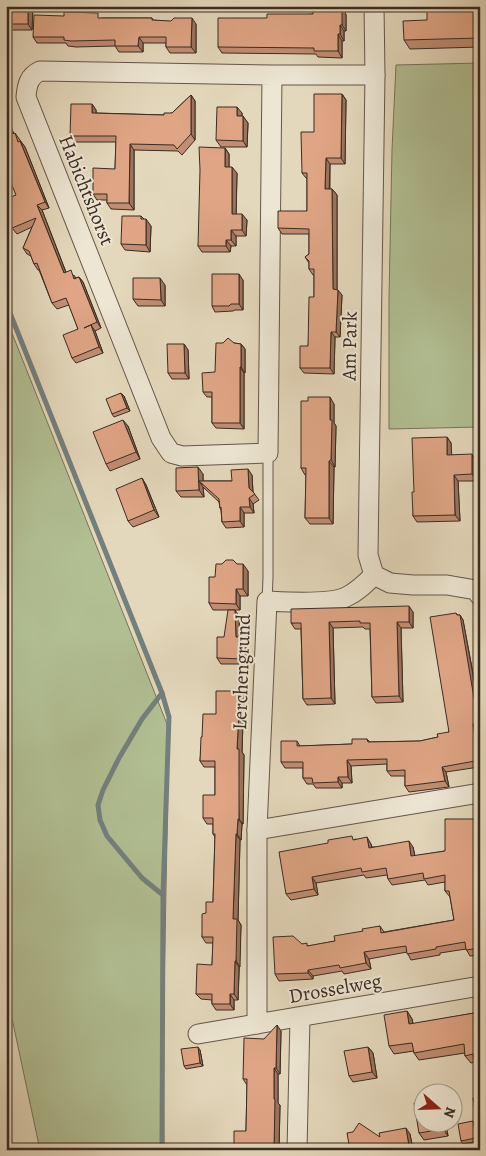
<svg xmlns="http://www.w3.org/2000/svg" width="486" height="1156" font-family="Alegreya,serif">
<rect width="100%" height="100%" fill="#e4d8bc"/>
<filter id="stains"><feTurbulence type="fractalNoise" baseFrequency=".004" numOctaves="4"/><feColorMatrix values="0 0 0 0 .2 0 0 0 0 .09 0 0 0 0 .02 0 0 0 .5 -.17"/></filter>
<radialGradient id="worn" r=".72"><stop offset=".6" stop-color="#630" stop-opacity="0"/><stop offset="1" stop-color="#630" stop-opacity=".3"/></radialGradient>
<!-- green -->
<g fill="#b1bf93" stroke="#76755a">
<polygon points="480,63 480,427 389,429 389,298 392,150 396,65"/>
<polygon points="6,318 169,729 163,1050 164,1150 40,1150 6,990"/>
</g>
<g fill="none" stroke-linecap="round" stroke-linejoin="round">
<!-- stream -->
<g stroke="#73807d" stroke-width="5">
<polyline points="6,303 162,693 169,717 163,895 162,1150"/>
<polyline points="162,693 142,719 119,758 103,790 98,805 100,820 107,836 142,878 163,895"/>
</g>
<!-- service casing -->
<g stroke="#655648" stroke-width="11">
<polyline id="service" points="267,601 268,578 268,453"/>
</g>
<!-- minor casing -->
<g stroke="#655648" stroke-width="21">
<g id="minor">
<polyline points="374,6 375,75 368,555 374,575 390,583 413,585 447,585 476,590 480,596"/>
<path d="M272,75L268,453L182,456L171,453L161,438L26,97C27,85 29,76 40,71L272,75H375"/>
<polyline points="257,830 480,793"/>
<path d="M257,1024V830L267,601C287,602 328,605 346,597C357,592 366,583 374,575"/>
<polyline points="198,1034 480,986"/>
<polyline points="297,1150 300,1018"/>
</g>
</g>
<!-- service -->
<use href="#service" stroke="#ede6d3" stroke-width="9"/>
<!-- minor -->
<use href="#minor" stroke="#ede6d3" stroke-width="19"/>
</g>
<!-- wall -->
<g fill="#c08e72" stroke="#3b2b21">
<polygon points="6,6 33,6 32,30 8,30 6,27"/>
<polygon points="313,6 345,6 345,12 346,15 346,31 344,31 344,41 342,41 342,58 318,57 316,54 222,53 218,47 267,18 313,14"/>
<polygon points="480,6 480,47 410,49 404,40 427,20"/>
<polygon points="102,18 152,18 153,20 196,24 196,53 170,53 166,47 166,43 143,43 143,52 119,52 115,46 76,47 68,46 66,43 37,43 33,37"/>
<polygon points="342,94 346,100 345,164 330,164 330,189 332,189 337,195 337,290 342,295 340,337 335,337 334,374 304,373 300,368 308,346 314,297 314,275 313,275 309,269 309,263 305,257 309,254 309,234 282,234 278,228 307,211 307,178 306,178 302,173 314,132"/>
<polygon points="191,95 195,101 195,140 182,155 178,151 134,150 134,210 111,209 107,203 107,200 97,200 93,194 115,169 116,142 74,142 70,136 92,104 96,110 96,113 164,115 172,113"/>
<polygon points="242,113 242,116 248,123 247,147 221,147 216,140"/>
<polygon points="6,115 14,134 15,133 25,147 49,208 42,210 66,272 75,276 75,278 79,277 83,282 101,328 95,331 103,353 76,363 72,358 78,329 69,305 57,309 52,303 39,270 38,270 34,264 31,256 27,254 23,248 32,227 17,234 12,228 9,214 16,195 12,182 6,167"/>
<polygon points="225,148 229,154 229,167 237,173 236,214 247,220 246,236 236,236 236,246 231,246 230,252 202,252 198,246"/>
<polygon points="141,216 151,226 150,252 125,250 121,244"/>
<polygon points="243,280 243,310 235,310 233,311 215,312 212,306"/>
<polygon points="165,285 165,306 138,306 133,299"/>
<polygon points="234,343 241,344 245,349 245,373 244,373 244,429 216,428 212,423 212,397 207,397 203,392"/>
<polygon points="184,344 188,350 189,379 172,379 168,373"/>
<polygon points="121,393 124,396 130,411 114,417 112,414"/>
<polygon points="334,404 334,423 336,426 335,467 334,467 333,524 310,524 305,518 306,475 305,475 301,468"/>
<polygon points="128,426 140,459 110,471 106,464"/>
<polygon points="447,437 451,443 451,455 476,461 477,481 458,481 460,521 417,522 413,516 414,492"/>
<polygon points="203,474 203,481 232,481 252,475 253,492 259,500 253,504 254,513 244,513 244,527 226,528 222,522 221,510 220,508 219,502 203,487 204,497 181,497 176,491"/>
<polygon points="142,478 146,485 159,517 133,527 128,521"/>
<polygon points="237,564 248,571 248,596 240,596 240,610 213,610 209,603 215,577"/>
<polygon points="413,612 413,628 401,628 403,702 376,703 372,697 370,629 365,629 363,627 333,628 335,704 307,705 303,699 301,629 295,629 291,623"/>
<polygon points="458,615 460,615 463,620 480,710 480,730 477,730 480,745 480,762 479,762 479,767 446,772 449,787 409,792 405,786 405,776 391,776 387,771 387,764 351,766 352,783 342,783 342,788 316,788 313,784 307,784 303,778 303,768 285,768 281,762 297,741 300,746 352,744 367,739 370,742 420,741 438,737 449,732"/>
<polygon points="239,616 240,637 242,637 246,643 246,664 221,664 217,658 224,637"/>
<polygon points="236,692 245,698 245,720 243,720 242,752 244,755 243,824 242,824 241,840 240,840 238,920 241,925 238,1000 234,1000 234,1010 216,1010 212,1004 212,1000 201,999 196,994 212,965 213,943 206,943 202,937 206,913 213,902 215,837 213,834 213,824 207,824 203,818 215,795 215,767 204,767 200,761 202,737 216,714"/>
<polygon points="480,820 480,955 470,956 466,949 440,953 440,955 411,960 407,952 369,959 371,969 344,974 342,971 313,976 313,979 279,981 275,974 302,944 309,946 335,941 363,931 380,926 384,932 454,920 450,897 445,891 445,882 428,885 425,880 392,885 388,879 387,875 366,878 364,875 316,883 318,895 291,900 286,894 355,839 371,844 372,847 413,847 415,856 445,851"/>
<polygon points="407,1011 412,1019 413,1024 480,1012 480,1066 476,1062 471,1063 465,1056 465,1053 419,1060 414,1053 414,1051 394,1054 389,1046"/>
<polygon points="281,1031 280,1074 278,1074 278,1103 280,1105 279,1150 237,1150 234,1145 246,1131 247,1085 243,1079 264,1039"/>
<polygon points="368,1047 373,1053 377,1078 353,1082 349,1076"/>
<polygon points="200,1050 203,1066 186,1069 184,1066"/>
<polygon points="424,1124 446,1124 448,1136 424,1140 419,1133"/>
<polygon points="476,1125 479,1141 463,1144 461,1141"/>
<polygon points="410,1134 413,1150 350,1150 380,1137"/>
</g>
<!-- shaded-wall -->
<g fill="#9c745d" stroke="#3b2b21">
<polygon points="28,6 33,6 32,30 28,24"/>
<polygon points="340,6 345,6 345,12 346,15 346,31 342,25"/>
<polygon points="192,18 196,24 196,53 191,47"/>
<polygon points="340,25 344,31 344,41 340,34"/>
<polygon points="338,34 342,41 342,58 338,51"/>
<polygon points="139,37 143,43 143,52 138,46"/>
<polygon points="342,94 346,100 345,164 341,158"/>
<polygon points="191,95 195,101 195,140 191,134"/>
<polygon points="92,104 96,110 96,119 92,113"/>
<polygon points="237,107 242,113 242,123 237,116"/>
<polygon points="6,115 16,140 12,134 6,119"/>
<polygon points="243,116 248,123 247,147 243,141"/>
<polygon points="20,141 25,147 49,208 45,202"/>
<polygon points="130,144 134,150 134,210 129,203"/>
<polygon points="225,148 229,154 229,173 225,167"/>
<polygon points="326,158 330,164 329,195 325,189"/>
<polygon points="232,167 237,173 236,220 232,214"/>
<polygon points="332,189 337,195 337,295 333,289"/>
<polygon points="37,205 42,210 68,278 64,273"/>
<polygon points="242,214 247,220 246,236 242,230"/>
<polygon points="146,219 151,226 150,252 146,245"/>
<polygon points="231,230 236,236 236,246 231,240"/>
<polygon points="226,240 231,246 230,252 226,246"/>
<polygon points="239,274 243,280 243,310 239,304"/>
<polygon points="79,277 83,282 101,328 97,322"/>
<polygon points="160,278 165,285 165,306 161,300"/>
<polygon points="338,290 342,295 340,337 336,332"/>
<polygon points="91,325 95,331 103,353 99,347"/>
<polygon points="331,332 335,337 334,374 330,368"/>
<polygon points="184,344 188,350 189,379 185,373"/>
<polygon points="241,344 245,349 245,373 241,367"/>
<polygon points="240,367 244,373 244,429 240,423"/>
<polygon points="121,393 124,396 130,411 127,408"/>
<polygon points="330,397 334,404 334,423 336,426 335,467 331,460"/>
<polygon points="123,420 128,426 140,459 136,452"/>
<polygon points="447,437 451,443 452,461 447,455"/>
<polygon points="472,454 476,461 477,481 472,474"/>
<polygon points="329,461 334,467 333,524 329,518"/>
<polygon points="198,467 203,474 203,485 199,481 203,487 204,497 199,490"/>
<polygon points="248,469 252,475 253,494 249,488"/>
<polygon points="454,475 458,481 460,521 455,515"/>
<polygon points="142,478 146,485 159,517 154,510"/>
<polygon points="249,498 253,504 254,513 250,507"/>
<polygon points="240,507 244,513 244,527 240,521"/>
<polygon points="243,564 248,571 248,596 243,589"/>
<polygon points="236,589 240,596 240,610 236,604"/>
<polygon points="409,606 413,612 413,628 409,622"/>
<polygon points="235,610 239,616 240,643 236,637"/>
<polygon points="456,613 460,618 460,615 463,620 480,713 476,710"/>
<polygon points="329,622 333,628 335,704 331,698"/>
<polygon points="397,622 401,628 403,702 399,696"/>
<polygon points="242,637 246,643 246,664 242,659"/>
<polygon points="241,693 245,698 245,720 241,714"/>
<polygon points="239,714 243,720 242,752 244,755 243,824 239,819 237,749"/>
<polygon points="473,724 477,730 480,745 480,758 478,756"/>
<polygon points="475,757 479,762 479,767 475,761"/>
<polygon points="347,760 351,766 352,783 348,777"/>
<polygon points="442,767 446,772 449,787 445,781"/>
<polygon points="338,777 342,783 342,788 338,782"/>
<polygon points="238,819 242,824 241,840 237,834"/>
<polygon points="236,834 240,840 238,920 241,925 240,967 236,961 233,919"/>
<polygon points="367,837 371,844 373,854 369,848"/>
<polygon points="409,841 413,847 416,862 411,856"/>
<polygon points="312,877 316,883 318,895 314,889"/>
<polygon points="364,952 369,959 371,969 366,963"/>
<polygon points="235,961 239,967 238,1000 234,994"/>
<polygon points="308,970 313,976 313,979 308,973"/>
<polygon points="230,994 234,1000 234,1010 230,1004"/>
<polygon points="407,1011 412,1019 415,1032 409,1024"/>
<polygon points="277,1025 281,1031 280,1074 276,1068"/>
<polygon points="198,1047 200,1050 203,1066 200,1063"/>
<polygon points="368,1047 373,1053 377,1078 372,1072"/>
<polygon points="274,1068 278,1074 278,1103 280,1105 279,1150 274,1150"/>
<polygon points="473,1121 476,1125 479,1141 476,1138"/>
<polygon points="442,1124 446,1124 448,1136 443,1129"/>
<polygon points="406,1128 410,1134 413,1150 412,1150 409,1146"/>
</g>
<!-- building -->
<g fill="#dfa585" stroke="#3b2b21">
<rect x="6" y="6" width="22" height="18"/>
<polygon points="313,6 340,6 340,8 342,8 342,25 340,25 340,34 338,34 338,51 314,51 314,48 218,47 218,18 267,18 267,14 313,14"/>
<polygon points="427,6 480,6 480,38 404,40 403,21 427,20"/>
<polygon points="64,12 98,13 98,18 152,18 152,20 171,21 174,18 192,18 191,47 166,47 166,37 139,37 138,46 115,46 115,40 71,41 64,40 64,37 33,37 34,15 64,16"/>
<polygon points="314,94 342,94 341,158 326,158 325,189 332,189 333,289 338,290 336,332 331,332 330,368 300,368 300,346 308,346 309,297 314,297 314,269 309,269 309,261 305,257 309,254 309,229 278,228 278,211 307,211 307,173 302,173 301,132 314,132"/>
<polygon points="191,95 191,134 177,149 174,145 130,144 129,203 107,203 107,194 93,194 93,168 115,169 116,136 70,136 71,104 92,104 92,113 164,115 164,113 172,113"/>
<polygon points="217,107 237,107 237,116 243,116 243,141 216,140"/>
<polygon points="6,119 12,134 15,133 18,142 20,141 45,202 37,205 64,273 71,270 74,279 79,277 97,322 84,328 91,325 99,347 72,358 63,335 78,329 66,298 52,303 37,263 34,264 29,251 23,248 36,218 12,228 7,215 9,214 6,206 6,199 16,195 11,183 12,182 6,167"/>
<polygon points="199,147 225,148 225,167 232,167 232,214 242,214 242,230 231,230 231,240 226,240 226,246 198,246 200,170"/>
<polygon points="122,216 141,216 141,219 146,219 146,245 121,244"/>
<polygon points="212,274 239,274 239,304 231,304 229,306 212,306"/>
<polygon points="133,278 160,278 161,300 133,299"/>
<polygon points="228,338 234,343 241,344 241,367 240,367 240,423 212,423 212,392 203,392 202,373 215,372 216,343 223,343"/>
<polygon points="167,344 184,344 185,373 168,373"/>
<polygon points="121,393 127,408 112,414 106,399"/>
<polygon points="308,397 330,397 330,420 332,420 331,460 329,461 329,518 305,518 306,468 301,468 301,401 308,401"/>
<polygon points="123,420 136,452 106,464 93,432"/>
<polygon points="447,437 447,455 472,454 472,474 454,475 455,515 413,516 412,492 414,492 412,438"/>
<polygon points="198,467 199,490 176,491 176,468"/>
<polygon points="248,469 249,488 255,494 249,498 250,507 240,507 240,521 222,522 221,507 220,508 219,499 199,481 232,481 231,470"/>
<polygon points="142,478 154,510 128,521 116,489"/>
<polygon points="226,560 233,560 237,564 243,564 243,589 236,589 236,604 209,603 209,577 215,577 216,564 222,564"/>
<polygon points="409,606 409,622 397,622 399,696 372,697 370,623 360,623 360,621 329,622 331,698 303,699 301,623 291,623 291,609"/>
<polygon points="228,610 235,610 236,637 242,637 242,659 217,658 217,637 224,637"/>
<polygon points="456,613 457,615 460,615 476,710 480,710 480,723 473,724 478,756 475,757 475,761 442,767 445,781 405,786 405,770 387,771 387,759 347,760 348,777 338,777 338,782 313,783 312,778 303,778 303,762 281,762 281,741 297,741 297,746 352,744 352,739 367,739 368,742 420,741 438,737 437,734 449,732 430,617"/>
<polygon points="216,691 235,691 234,692 241,693 241,714 239,714 237,749 239,749 239,819 238,819 237,834 236,834 233,919 237,919 236,961 235,961 234,994 230,994 230,1004 212,1004 212,994 196,994 197,964 212,965 213,937 202,937 202,914 206,913 206,902 213,902 215,834 213,834 213,818 203,818 203,795 215,795 215,761 200,761 201,737 202,737 203,714 216,714"/>
<polygon points="445,819 479,819 479,826 480,826 480,948 466,950 465,942 436,947 436,949 407,954 406,946 364,952 366,963 340,968 339,965 308,970 308,973 275,974 273,937 293,936 302,944 307,943 307,946 335,941 334,936 363,931 362,929 380,926 381,933 454,920 449,891 445,891 445,875 424,879 423,873 388,879 386,868 362,872 361,868 312,877 314,889 286,894 279,852 328,843 328,840 352,836 353,840 367,837 369,848 409,841 411,856 445,851"/>
<polygon points="407,1011 409,1024 480,1012 480,1058 474,1059 473,1054 465,1056 464,1044 414,1053 412,1043 389,1046 384,1015"/>
<polygon points="277,1025 276,1068 274,1068 274,1099 275,1099 274,1150 248,1150 248,1145 234,1145 234,1131 246,1131 247,1079 243,1079 244,1038 264,1039"/>
<polygon points="198,1047 200,1063 184,1066 181,1049"/>
<polygon points="368,1047 372,1072 349,1076 344,1051"/>
<polygon points="480,1097 480,1129 478,1130 473,1098"/>
<polygon points="424,1101 424,1124 442,1124 443,1129 419,1133 414,1103"/>
<polygon points="473,1121 476,1138 461,1141 458,1124"/>
<polygon points="359,1123 380,1137 379,1133 406,1128 409,1146 389,1150 350,1150 347,1133 353,1132"/>
</g>
<g text-anchor="middle" stroke-width="4" stroke-linejoin="round" paint-order="stroke">
<!-- street labels -->
<g font-size="20" fill="#3b2b21" stroke="#ede6d3">
<text transform="translate(87 190) rotate(68)" y="7">Habichtshorst</text>
<text transform="translate(349 346) rotate(-89)" y="7">Am Park</text>
<text transform="translate(241 672) rotate(-88)" y="7">Lerchengrund</text>
<text transform="translate(335 988) rotate(-10)" y="7">Drosselweg</text>
</g>
</g>
<!-- margin -->
<rect width="486" height="1156" fill="none" stroke="#e4d8bc" stroke-width="25"/>
<rect x="8" y="8" width="471" height="1141" fill="none" stroke="#3b2b21" stroke-width="2.5"/>
<rect x="12" y="12" width="461" height="1131" fill="none" stroke="#3b2b21"/>
<!-- north arrow -->
<g transform="translate(438 1108) rotate(110)"><circle r="24" fill="#ede6d3" stroke="#a69b8c"/>
<path d="M0-4L9 19L0 12L-9 19Z" fill="#8f2418"/>
<text y="-8" font-size="14" font-weight="bold" text-anchor="middle" fill="#3b2b21">N</text>
</g>
<rect width="100%" height="100%" filter="url(#stains)"/>
<rect width="100%" height="100%" fill="url(#worn)"/>
</svg>
